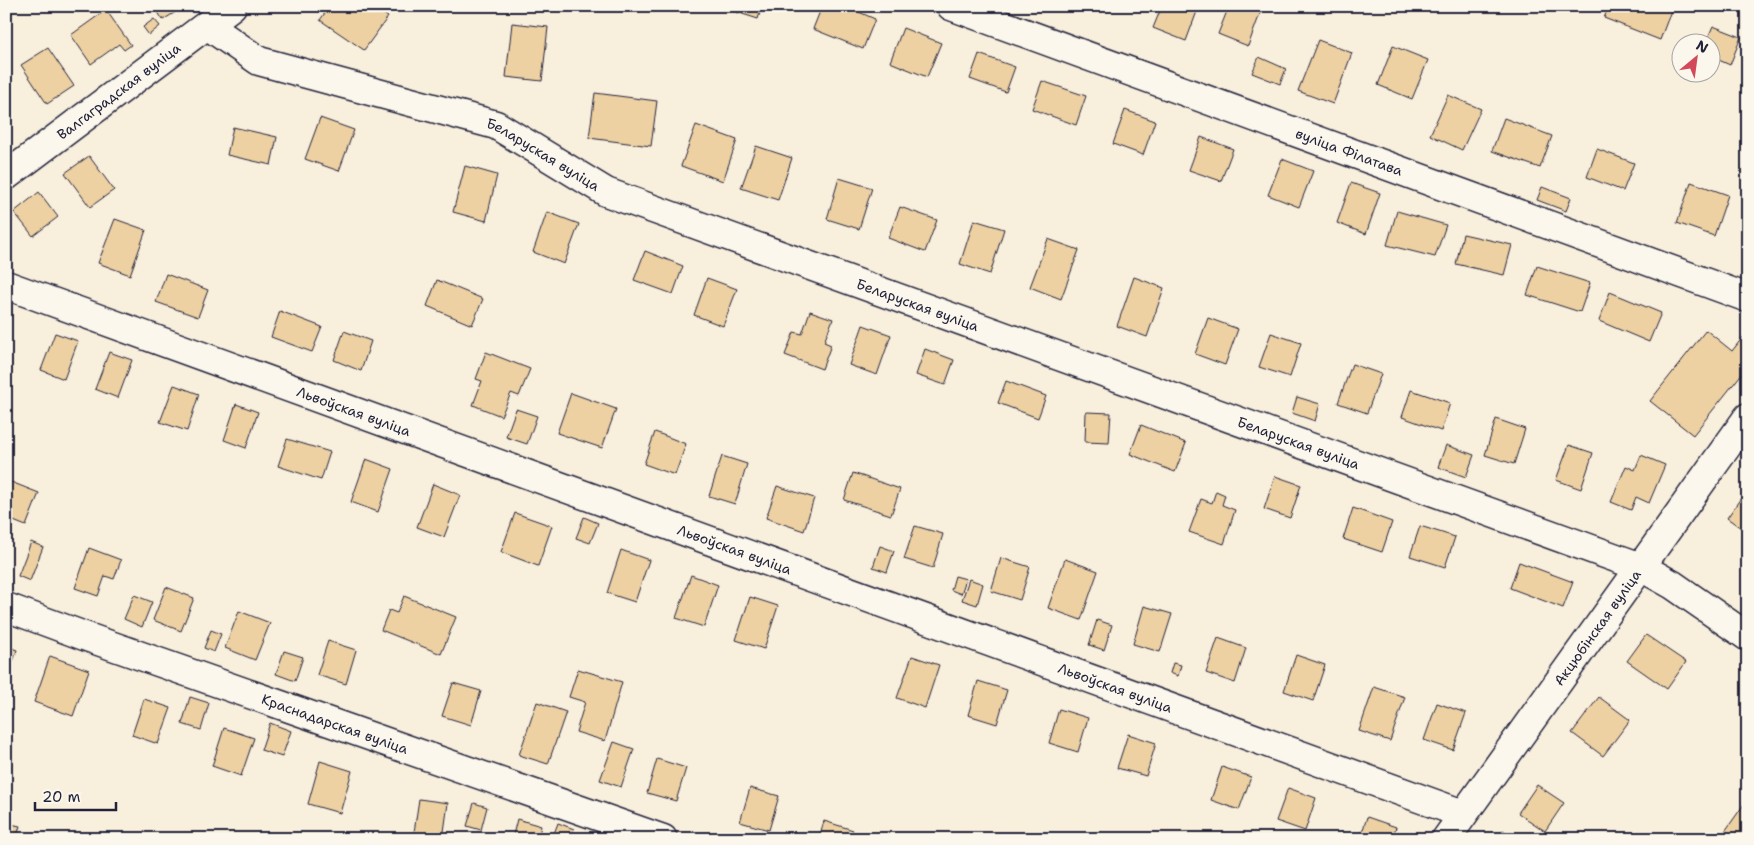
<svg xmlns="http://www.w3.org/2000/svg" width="1754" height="845" font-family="'Shantell Sans',sans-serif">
<rect width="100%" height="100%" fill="#f8efdd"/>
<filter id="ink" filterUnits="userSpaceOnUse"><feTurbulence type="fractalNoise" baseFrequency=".02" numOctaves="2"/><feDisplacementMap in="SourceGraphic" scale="10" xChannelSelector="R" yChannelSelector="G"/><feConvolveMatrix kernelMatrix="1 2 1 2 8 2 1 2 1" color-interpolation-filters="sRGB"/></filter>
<g filter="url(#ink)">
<!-- building -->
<g fill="#eed1a2" stroke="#22223b">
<polygon points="154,6 185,6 163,20"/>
<polygon points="330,6 372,6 388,17 364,50 320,20"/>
<polygon points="728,6 762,6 758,19 727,9"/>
<polygon points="822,6 845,6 875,19 863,49 813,29"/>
<polygon points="1162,6 1199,6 1186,41 1153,28"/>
<polygon points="1229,6 1249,6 1261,11 1248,46 1218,34"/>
<polygon points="1609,6 1667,6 1672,8 1660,40 1604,18"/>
<polygon points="106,10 131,45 124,50 119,44 91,64 71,35"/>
<polygon points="154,19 160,26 149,35 143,27"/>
<polygon points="512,23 548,27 542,81 506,77"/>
<polygon points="1713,26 1741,37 1730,65 1712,57 1712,42 1706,42"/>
<polygon points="903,28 941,43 927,77 890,62"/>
<polygon points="1318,40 1352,53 1333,104 1298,91"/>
<polygon points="1393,46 1428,60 1412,99 1378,85"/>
<polygon points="48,48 74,86 47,104 21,65"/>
<polygon points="979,54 1015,67 1006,92 970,79"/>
<polygon points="1259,57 1286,69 1280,84 1252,73"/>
<polygon points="1042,81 1086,96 1076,125 1032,109"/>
<polygon points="595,93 657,101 651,146 589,138"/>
<polygon points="1448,95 1481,109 1462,150 1430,135"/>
<polygon points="1125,110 1155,121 1143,155 1113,144"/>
<polygon points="320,118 354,130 339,171 305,159"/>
<polygon points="1504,118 1552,136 1540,168 1492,151"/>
<polygon points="696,125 737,140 723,181 681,166"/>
<polygon points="233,127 277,137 271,165 227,155"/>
<polygon points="1201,137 1233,149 1221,181 1189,170"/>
<polygon points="756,146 792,158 778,200 741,188"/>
<polygon points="1597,149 1634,163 1623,191 1587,177"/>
<polygon points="89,156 114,190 90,207 65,173"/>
<polygon points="1282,159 1313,171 1299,207 1268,195"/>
<polygon points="465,166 497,175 486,221 453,212"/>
<polygon points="839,178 872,188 859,229 827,219"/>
<polygon points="1691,182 1728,195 1714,236 1677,223"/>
<polygon points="1351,183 1380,193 1366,234 1337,223"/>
<polygon points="1542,187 1571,198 1566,211 1537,200"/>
<polygon points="39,192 58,217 33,236 14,212"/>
<polygon points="900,207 937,220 925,252 888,238"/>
<polygon points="1397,211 1446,225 1435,257 1387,245"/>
<polygon points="547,212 579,224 564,264 533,252"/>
<polygon points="115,219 146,230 130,275 98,263"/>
<polygon points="974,220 1004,229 990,274 960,264"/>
<polygon points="1463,234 1512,245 1504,275 1456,264"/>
<polygon points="1048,239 1079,250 1061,299 1030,287"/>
<polygon points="645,251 683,266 673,294 634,280"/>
<polygon points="1537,266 1590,283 1580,312 1527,295"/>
<polygon points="166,274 208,290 198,317 156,302"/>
<polygon points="1134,277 1164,288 1147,337 1117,326"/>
<polygon points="707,278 737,289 723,326 694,315"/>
<polygon points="437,280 483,299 472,325 427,306"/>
<polygon points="1610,292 1661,313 1649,342 1599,321"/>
<polygon points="280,311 322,327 312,352 271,337"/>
<polygon points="810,311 833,319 824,342 831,345 822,369 785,355 794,332 802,334"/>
<polygon points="1208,318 1238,329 1225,365 1195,354"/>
<polygon points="863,325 891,335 877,375 849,365"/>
<polygon points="1706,330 1732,351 1743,337 1748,341 1748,366 1693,435 1650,401"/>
<polygon points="344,331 371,341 361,371 334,360"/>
<polygon points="55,333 78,341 64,379 41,370"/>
<polygon points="1271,333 1301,343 1290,377 1259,367"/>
<polygon points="925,349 954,360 945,385 916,375"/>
<polygon points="109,352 132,360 118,398 95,389"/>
<polygon points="486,352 530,369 519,396 511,393 501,416 473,405 482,381 476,379"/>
<polygon points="1352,364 1381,374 1367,413 1338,403"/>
<polygon points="1006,381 1046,396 1038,418 998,403"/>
<polygon points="174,385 199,394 187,431 160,422"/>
<polygon points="1411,390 1450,403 1441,431 1402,417"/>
<polygon points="571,393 616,409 602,448 557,433"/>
<polygon points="1297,397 1320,404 1315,421 1292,413"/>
<polygon points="236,404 258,412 246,448 224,440"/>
<polygon points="516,409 537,416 527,444 506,437"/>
<polygon points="1086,412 1111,413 1109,443 1085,442"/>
<polygon points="1496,419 1525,429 1514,464 1485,455"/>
<polygon points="1141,425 1186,443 1175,472 1130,454"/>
<polygon points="655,432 686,444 675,475 644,464"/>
<polygon points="287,439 330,452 321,480 278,466"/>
<polygon points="1446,445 1474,455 1466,477 1438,467"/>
<polygon points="1569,445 1593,453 1581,489 1556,480"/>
<polygon points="1641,455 1665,465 1649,503 1636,497 1631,510 1611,502 1626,466 1635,470"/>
<polygon points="722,456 747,464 735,504 709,496"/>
<polygon points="366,459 393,469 378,512 351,502"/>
<polygon points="853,473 900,489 891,515 844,500"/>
<polygon points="1275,476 1301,485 1290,518 1264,509"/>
<polygon points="6,480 39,493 26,526 6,518"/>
<polygon points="433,484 460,495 444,537 417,527"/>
<polygon points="777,486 814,498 804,531 766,518"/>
<polygon points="1216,491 1225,495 1222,505 1235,510 1224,544 1189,532 1201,499 1212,503"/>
<polygon points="1743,495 1748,498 1748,533 1727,518"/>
<polygon points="1353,508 1392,522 1382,552 1343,539"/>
<polygon points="515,513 552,526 538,566 501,552"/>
<polygon points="584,517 598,523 590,543 576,538"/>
<polygon points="915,526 943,534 933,568 904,559"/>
<polygon points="1420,526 1455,537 1445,567 1410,556"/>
<polygon points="31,542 43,547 30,581 18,576"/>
<polygon points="880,546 894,551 887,572 873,567"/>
<polygon points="89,548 121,560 114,579 105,576 98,596 75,588"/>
<polygon points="621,550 649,560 635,602 607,593"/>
<polygon points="1001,558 1030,567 1020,600 991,591"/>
<polygon points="1065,559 1098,571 1081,620 1048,608"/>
<polygon points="1519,562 1573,582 1563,608 1510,588"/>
<polygon points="691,575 718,585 704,627 676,618"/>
<polygon points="955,576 966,579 961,594 951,590"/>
<polygon points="969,579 983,584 977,605 962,600"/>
<polygon points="166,587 194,598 181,631 153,620"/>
<polygon points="134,595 152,602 142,627 124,619"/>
<polygon points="404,596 456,617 441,654 381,630 389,610 397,613"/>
<polygon points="750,597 778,606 764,649 736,640"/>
<polygon points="1144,606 1172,614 1160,652 1133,644"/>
<polygon points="239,611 270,623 255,660 225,648"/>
<polygon points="1097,620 1112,625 1104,650 1089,645"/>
<polygon points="211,630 221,634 214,652 204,648"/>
<polygon points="1646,635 1686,662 1667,689 1627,661"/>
<polygon points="1218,638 1246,648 1235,683 1206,673"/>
<polygon points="328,641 356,650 346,684 317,675"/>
<polygon points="6,646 17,650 6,682"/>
<polygon points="284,651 303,657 295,681 276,674"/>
<polygon points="1296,655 1325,665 1313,701 1284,691"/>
<polygon points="50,656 89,670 73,716 34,702"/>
<polygon points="912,656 939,665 925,708 897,698"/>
<polygon points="1173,663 1181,665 1178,676 1170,673"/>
<polygon points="578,669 622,682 605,741 576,732 585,702 569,697"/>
<polygon points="978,681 1007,690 997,724 968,715"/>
<polygon points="453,683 481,691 471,725 442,716"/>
<polygon points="1374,687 1405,697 1390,741 1359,731"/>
<polygon points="190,697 209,703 201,730 182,724"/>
<polygon points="1599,697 1630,720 1603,756 1572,733"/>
<polygon points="144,699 171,708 158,744 132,735"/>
<polygon points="537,702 566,712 548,764 519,755"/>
<polygon points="1437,703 1466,713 1453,750 1424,740"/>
<polygon points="1059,709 1088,718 1078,752 1049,743"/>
<polygon points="270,723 291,731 282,757 261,750"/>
<polygon points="224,728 254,738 241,776 212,766"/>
<polygon points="1128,734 1156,743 1146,776 1117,768"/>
<polygon points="614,742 634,749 621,787 600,780"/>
<polygon points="657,759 686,768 676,801 647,793"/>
<polygon points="320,761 352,771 340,813 308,804"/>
<polygon points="1222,767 1251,777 1239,810 1211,800"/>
<polygon points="1537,785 1564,803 1545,831 1518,813"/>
<polygon points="750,788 779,796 769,830 740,822"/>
<polygon points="1288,788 1316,798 1305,831 1276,821"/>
<polygon points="419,799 448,803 443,839 413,839"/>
<polygon points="1747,800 1748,839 1730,839 1723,834"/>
<polygon points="474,803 487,807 481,830 467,826"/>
<polygon points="1367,817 1396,827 1392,839 1360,839"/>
<polygon points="517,819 541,826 538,839 512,839"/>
<polygon points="824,821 853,830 850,839 819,839"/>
<polygon points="6,823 20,826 16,839 6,839"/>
<polygon points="558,823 574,829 570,839 552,839"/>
<polygon points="1503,830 1515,839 1497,839"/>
</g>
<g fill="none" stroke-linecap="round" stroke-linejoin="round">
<!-- street casing -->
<g stroke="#22223b" stroke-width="31">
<g id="street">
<path id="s1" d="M951,6L1748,298"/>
<path id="s2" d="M207,25L259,61L496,125L606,192L1641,567"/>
<path id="s3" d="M6,176L232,6"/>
<path id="s4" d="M6,285L1463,814"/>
<path id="s5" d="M6,607L87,637L663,839"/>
</g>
</g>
<!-- secondary casing -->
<g stroke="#22223b" stroke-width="31">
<g id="secondary">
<polyline points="1641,567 1673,585 1748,637"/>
<path id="s6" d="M1446,839L1748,417"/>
</g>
</g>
<!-- street -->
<use href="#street" stroke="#fbf7ec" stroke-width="28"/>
<!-- secondary -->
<use href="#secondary" stroke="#fbf7ec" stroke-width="28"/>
</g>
</g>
<g text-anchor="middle" stroke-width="4" stroke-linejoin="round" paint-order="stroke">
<!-- street labels -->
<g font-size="14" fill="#22223b" stroke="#fbf7ec">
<text dy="5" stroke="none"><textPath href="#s3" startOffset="141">Валгаградская вуліца</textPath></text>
<text dy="5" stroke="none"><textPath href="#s1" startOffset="424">вуліца Філатава</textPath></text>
<text dy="5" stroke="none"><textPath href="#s2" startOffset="364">Беларуская вуліца</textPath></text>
<text dy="5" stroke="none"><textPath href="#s2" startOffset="769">Беларуская вуліца</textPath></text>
<text dy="5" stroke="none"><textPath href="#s4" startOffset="370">Львоўская вуліца</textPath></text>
<text dy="5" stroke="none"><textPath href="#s2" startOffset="1174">Беларуская вуліца</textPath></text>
<text dy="5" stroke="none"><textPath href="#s4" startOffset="775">Львоўская вуліца</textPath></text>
<text dy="5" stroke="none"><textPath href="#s6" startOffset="260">Акцюбінская вуліца</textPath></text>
<text dy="5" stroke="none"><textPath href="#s4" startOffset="1180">Львоўская вуліца</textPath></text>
<text dy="5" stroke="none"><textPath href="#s5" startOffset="349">Краснадарская вуліца</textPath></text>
</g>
</g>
<!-- margin -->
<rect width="1754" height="845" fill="none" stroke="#fbf7ec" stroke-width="25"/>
<rect x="12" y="12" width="1729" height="820" fill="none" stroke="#22223b" stroke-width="2" filter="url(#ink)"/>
<!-- north arrow -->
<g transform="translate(1696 58) rotate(29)"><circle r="24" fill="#fbf7ec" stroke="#a4a2a5"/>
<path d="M0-4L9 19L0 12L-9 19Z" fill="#d1495b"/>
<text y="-8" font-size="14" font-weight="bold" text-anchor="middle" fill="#22223b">N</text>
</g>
<!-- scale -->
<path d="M35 802v8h81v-8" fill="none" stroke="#22223b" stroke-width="2.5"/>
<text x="42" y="802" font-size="15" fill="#22223b" stroke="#fbf7ec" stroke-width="4" paint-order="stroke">20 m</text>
</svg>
